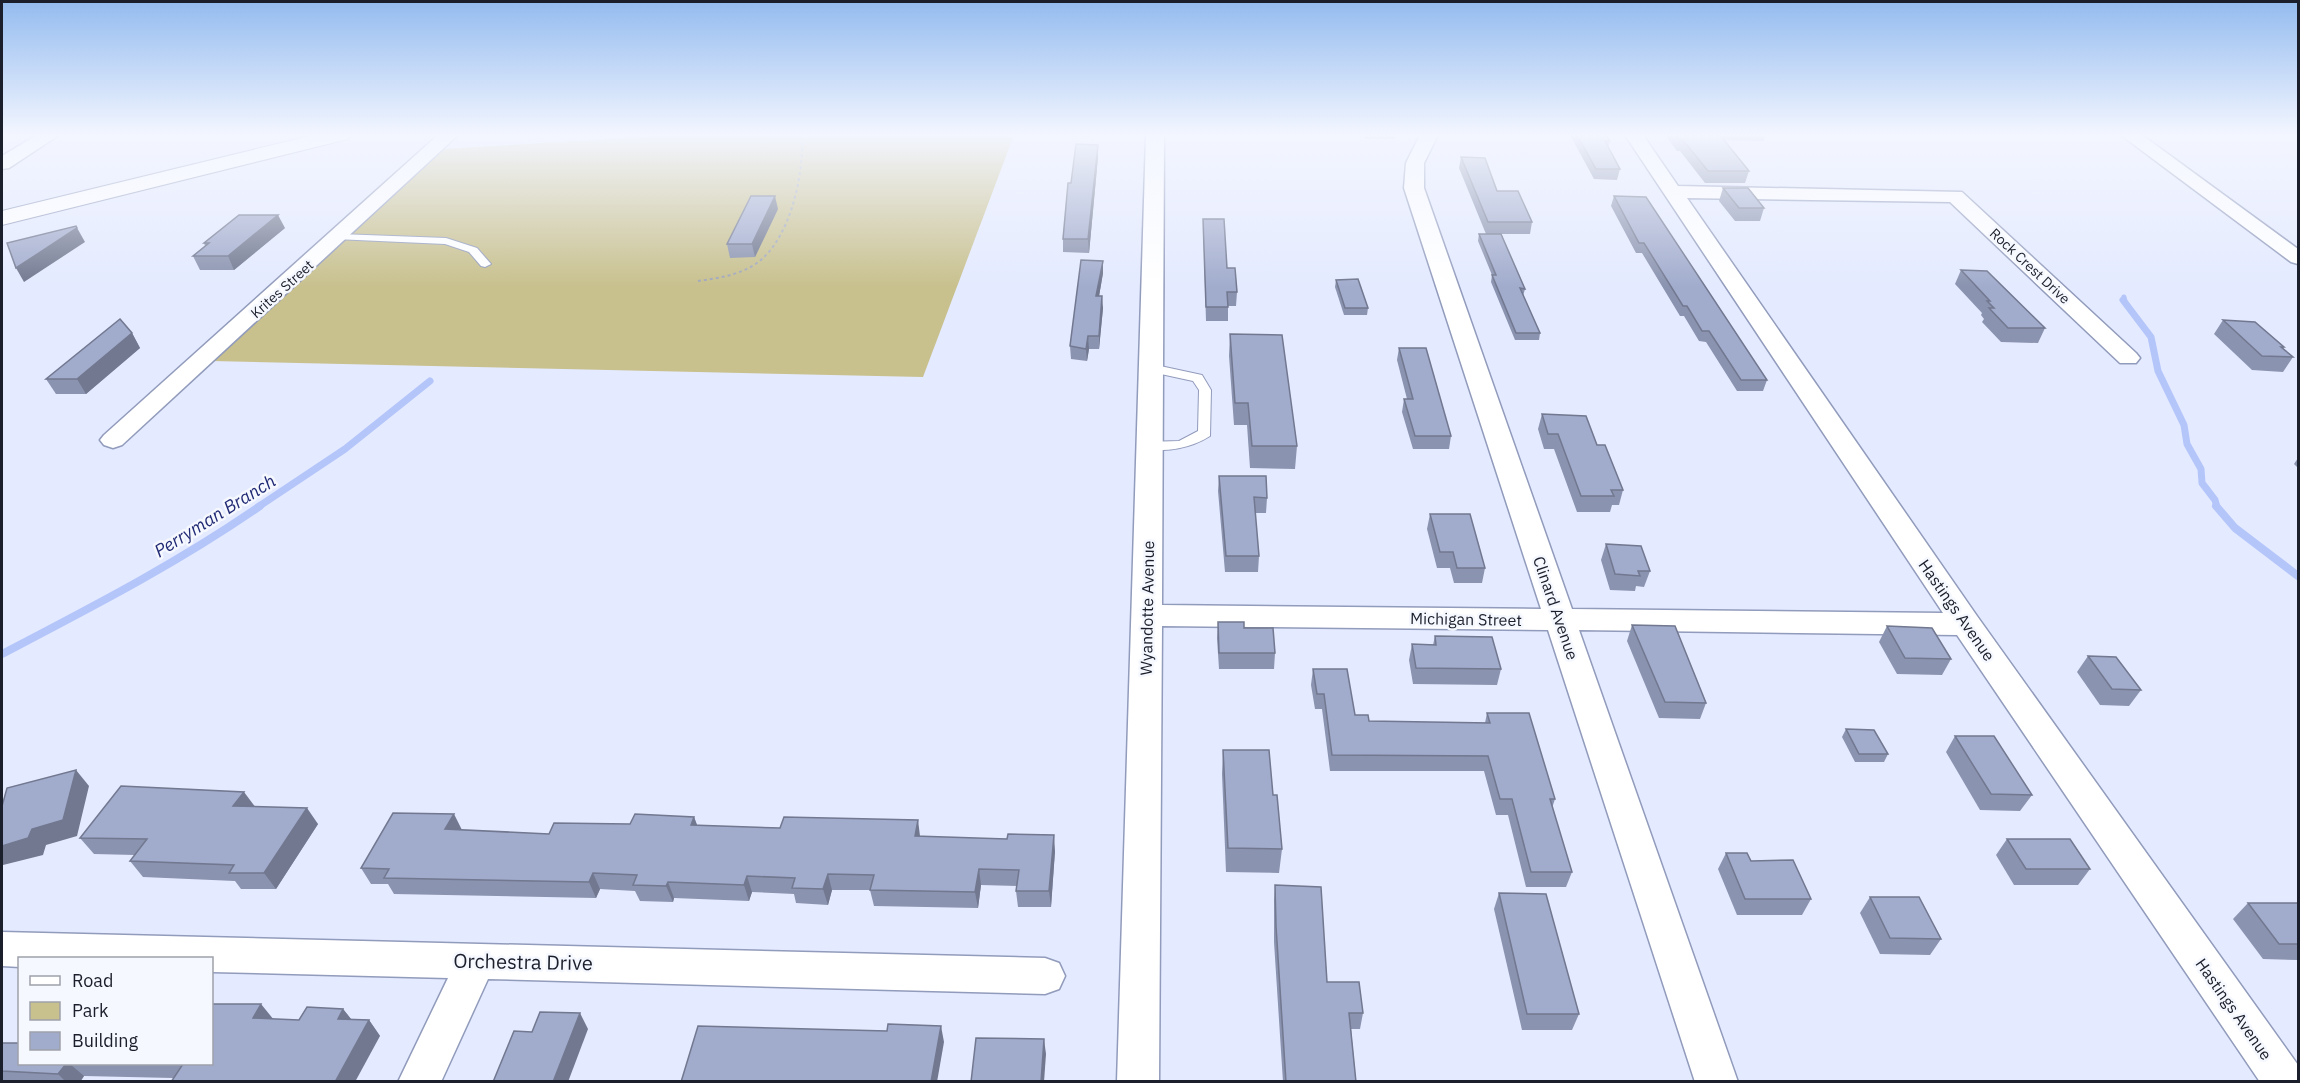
<svg xmlns="http://www.w3.org/2000/svg" width="2300" height="1083" font-family="'IBM Plex Sans',sans-serif">
<rect width="100%" height="100%" fill="#e4eaff"/>
<!-- green -->
<polygon fill="#c8c08d" points="676,135 1014,135 923,377 212,361 443,149"/>
<g fill="none" stroke-linecap="round" stroke-linejoin="round">
<!-- stream-far2 -->
<polyline stroke="#b4c5fa" stroke-width="5" points="2124,297 2125,301"/>
<!-- stream-far1 -->
<g stroke="#b4c5fa" stroke-width="7">
<polyline points="2123,300 2151,337 2158,371 2184,425 2187,444 2201,469 2202,483 2215,500 2217,507"/>
<polyline points="258,507 345,449 430,381"/>
</g>
<!-- stream -->
<g stroke="#b4c5fa" stroke-width="8">
<polyline points="2216,506 2235,528 2298,576"/>
<path d="M2,654C90,608 178,563 260,506"/>
</g>
<!-- lane casing -->
<g stroke="#919bbb" stroke-width="2">
<g id="lane">
<polygon points="339,234 446,238 477,248 491,264 485,267 481,266 469,252 445,244 335,239 335,235"/>
<path d="M1151,364L1202,375L1211,390L1210,436C1191,448 1167,453 1145,448L1143,445L1145,442L1179,441L1198,431L1199,390L1193,381L1147,371L1145,368Z"/>
</g>
</g>
<!-- street casing -->
<g stroke="#919bbb" stroke-width="3">
<g id="street">
<polygon points="37,135 59,135 9,168 2,169 2,156"/>
<polygon points="438,135 458,135 122,445 113,448 104,445 100,440 104,435"/>
<polygon points="1146,135 1164,135 1162,605 1541,609 1404,188 1406,163 1420,135 1438,135 1424,163 1424,188 1572,609 1943,613 1625,135 1643,135 1678,186 1962,192 2136,353 2140,358 2136,363 2120,363 1950,202 1687,198 1977,616 2298,1065 2298,1082 2260,1082 1957,635 1579,630 1738,1082 1695,1082 1548,630 1162,626 1159,1082 1117,1082"/>
<polygon points="2121,135 2142,135 2298,249 2298,264 2291,262"/>
<polygon points="2,932 1045,958 1059,963 1065,976 1059,989 1045,994 488,979 441,1082 398,1082 448,978 212,972 212,958 20,958 20,967 2,966"/>
</g>
</g>
<!-- secondary casing -->
<g stroke="#919bbb" stroke-width="2">
<polygon id="secondary" points="314,135 351,135 348,139 2,225 2,211"/>
</g>
<!-- path -->
<path stroke="#a2a8ba" stroke-width="2" stroke-dasharray="3 3" stroke-linecap="butt" d="M698,281C720,278 745,274 762,259C792,232 804,172 802,135"/>
<!-- lane -->
<use href="#lane" fill="#fff" fill-rule="evenodd"/>
<!-- street -->
<use href="#street" fill="#fff" fill-rule="evenodd"/>
<!-- secondary -->
<use href="#secondary" fill="#fff" fill-rule="evenodd"/>
</g>
<!-- wall -->
<g fill="#8a93af">
<polygon points="1364,135 1396,135 1395,139 1365,139"/>
<polygon points="1570,135 1606,135 1610,141 1608,147 1620,169 1617,180 1594,179"/>
<polygon points="1665,135 1765,135 1764,141 1724,140 1749,171 1745,183 1705,183 1680,151 1677,151"/>
<polygon points="1098,145 1098,157 1089,253 1063,252 1063,239 1071,183"/>
<polygon points="1461,157 1497,191 1532,222 1530,234 1486,234 1459,168"/>
<polygon points="1723,188 1764,208 1760,221 1735,221 1719,201"/>
<polygon points="1614,196 1767,380 1763,391 1737,391 1706,342 1699,341 1684,316 1680,316 1642,253 1636,253 1611,206"/>
<polygon points="778,209 755,257 730,258 727,244"/>
<polygon points="1203,219 1227,268 1237,292 1236,306 1228,306 1228,321 1206,321"/>
<polygon points="285,228 234,270 200,270 193,256 205,246 204,243"/>
<polygon points="1479,234 1525,289 1523,296 1540,333 1539,340 1515,340 1491,282 1492,275 1478,241"/>
<polygon points="1103,261 1103,273 1099,296 1103,308 1099,349 1089,349 1087,361 1071,359 1070,346"/>
<polygon points="1961,270 2045,328 2038,343 2001,342 1982,322 1984,319 1981,315 1982,313 1955,284"/>
<polygon points="1336,280 1368,308 1367,315 1344,315 1335,287"/>
<polygon points="2223,320 2284,347 2283,348 2293,357 2283,372 2252,370 2214,334"/>
<polygon points="132,333 140,348 86,394 56,394 46,379"/>
<polygon points="1230,334 1297,446 1295,469 1250,468 1247,425 1234,425 1229,356"/>
<polygon points="1399,348 1451,436 1449,449 1413,449 1402,412 1404,399 1407,399 1397,360"/>
<polygon points="1542,414 1597,445 1623,490 1619,505 1612,505 1610,512 1577,512 1554,449 1544,449 1538,429"/>
<polygon points="2298,458 2298,468 2294,464"/>
<polygon points="1219,476 1267,498 1266,513 1255,513 1259,556 1258,572 1225,572 1218,491"/>
<polygon points="1430,514 1485,568 1482,583 1454,583 1450,568 1437,568 1427,529"/>
<polygon points="1606,544 1650,571 1644,587 1636,586 1635,591 1610,590 1601,560"/>
<polygon points="1218,622 1244,628 1275,653 1274,669 1219,669 1217,638"/>
<polygon points="1632,625 1706,703 1700,719 1659,718 1627,641"/>
<polygon points="1887,626 1951,659 1942,675 1897,674 1879,642"/>
<polygon points="1435,636 1501,669 1497,685 1413,684 1409,660 1412,644 1433,645"/>
<polygon points="2088,656 2141,690 2129,706 2100,705 2077,672"/>
<polygon points="1313,669 1355,715 1369,721 1485,723 1487,713 1555,799 1552,808 1572,872 1566,887 1526,887 1508,815 1496,815 1484,771 1330,771 1322,709 1315,709 1311,685"/>
<polygon points="1846,729 1888,754 1884,762 1855,762 1842,737"/>
<polygon points="1955,736 2032,795 2020,811 1980,810 1946,752"/>
<polygon points="1223,750 1282,849 1279,873 1226,872 1222,774"/>
<polygon points="255,806 318,824 276,889 241,889 235,881 143,877 130,861 135,855 94,854 80,838"/>
<polygon points="694,817 697,825 920,836 1055,851 1051,907 1018,907 1016,891 1017,886 981,885 978,908 874,906 870,890 832,890 828,905 796,903 794,894 752,892 749,901 674,898 673,902 640,901 635,891 600,889 596,898 394,894 388,884 371,884 361,868 462,830 549,834"/>
<polygon points="2007,839 2090,869 2078,885 2014,885 1996,855"/>
<polygon points="1726,853 1751,861 1811,899 1802,915 1737,915 1718,869"/>
<polygon points="1275,885 1327,982 1363,1013 1360,1029 1351,1029 1356,1082 1283,1082 1274,942 1274,900"/>
<polygon points="1499,893 1579,1014 1572,1030 1522,1030 1494,909"/>
<polygon points="1870,897 1941,939 1930,955 1880,954 1860,913"/>
<polygon points="2248,903 2298,903 2298,960 2263,959 2233,919"/>
<polygon points="343,1009 351,1019 369,1020 380,1036 173,1078 84,1076 80,1082 2,1082 2,1043 20,1064 212,1064 273,1019 299,1020"/>
</g>
<!-- shaded-wall -->
<g fill="#71788f">
<polygon points="1098,145 1098,157 1089,253 1088,239"/>
<polygon points="775,196 778,209 755,257 752,244"/>
<polygon points="278,215 285,228 234,270 228,256"/>
<polygon points="76,226 85,242 24,282 16,268"/>
<polygon points="1103,261 1103,273 1097,308 1096,296"/>
<polygon points="1102,296 1103,308 1099,349 1099,336"/>
<polygon points="132,333 140,348 86,394 77,379"/>
<polygon points="1088,336 1089,349 1087,361 1086,349"/>
<polygon points="76,770 89,786 77,836 46,845 43,855 3,865 2,864 2,846"/>
<polygon points="244,792 256,808 233,806"/>
<polygon points="307,808 318,824 276,889 264,873"/>
<polygon points="454,814 462,830 445,829"/>
<polygon points="694,817 700,833 691,825"/>
<polygon points="918,820 920,836 915,836"/>
<polygon points="1054,835 1055,851 1051,907 1049,891"/>
<polygon points="979,869 981,885 978,908 975,892"/>
<polygon points="593,873 600,889 596,898 589,882"/>
<polygon points="828,874 832,890 828,905 823,889"/>
<polygon points="747,876 752,892 749,901 744,885"/>
<polygon points="668,882 674,898 673,902 666,886"/>
<polygon points="261,1004 274,1020 253,1018"/>
<polygon points="343,1009 355,1024 338,1019"/>
<polygon points="580,1013 588,1029 568,1082 553,1082"/>
<polygon points="369,1020 380,1036 355,1082 335,1082"/>
<polygon points="941,1026 944,1042 937,1082 931,1082"/>
<polygon points="1044,1039 1046,1054 1044,1082 1041,1082"/>
<polygon points="66,1064 70,1064 84,1076 80,1082 66,1082 58,1074"/>
</g>
<!-- building -->
<g fill="#a1abcc" stroke="#71788f" stroke-width="1.5">
<polygon points="1577,135 1606,135 1610,141 1605,141 1620,169 1596,169"/>
<polygon points="1676,135 1720,135 1749,171 1708,171 1683,140 1680,140"/>
<polygon points="1076,144 1098,145 1088,239 1063,239 1068,183 1071,183"/>
<polygon points="1461,157 1485,158 1497,191 1518,191 1532,222 1488,222"/>
<polygon points="1723,188 1748,188 1764,208 1739,208"/>
<polygon points="751,196 775,196 752,244 727,244"/>
<polygon points="1614,196 1646,197 1767,380 1741,380 1709,331 1702,331 1687,306 1683,306 1644,243 1639,243"/>
<polygon points="239,215 278,215 228,256 193,256 209,243 204,243"/>
<polygon points="1203,219 1224,219 1227,268 1235,268 1237,292 1227,292 1228,307 1206,307"/>
<polygon points="76,226 77,228 16,268 7,243"/>
<polygon points="1479,234 1501,234 1525,289 1520,288 1540,333 1516,333 1492,275 1496,275"/>
<polygon points="1081,260 1103,261 1096,296 1102,296 1099,336 1088,336 1086,349 1070,346"/>
<polygon points="1961,270 1987,271 2045,328 2008,328 1989,308 1994,308 1987,301 1990,301"/>
<polygon points="1358,279 1368,308 1345,308 1336,280"/>
<polygon points="120,319 132,333 77,379 46,379"/>
<polygon points="2223,320 2255,322 2284,347 2281,347 2293,357 2262,356"/>
<polygon points="1230,334 1282,335 1297,446 1252,446 1248,403 1235,403"/>
<polygon points="1399,348 1426,348 1451,436 1415,436 1404,399 1413,399"/>
<polygon points="1542,414 1586,416 1597,445 1605,445 1623,490 1611,490 1614,496 1581,496 1558,434 1548,434"/>
<polygon points="1219,476 1266,476 1267,498 1254,497 1259,556 1226,556"/>
<polygon points="1430,514 1470,514 1485,568 1457,568 1453,552 1440,552"/>
<polygon points="1606,544 1641,546 1650,571 1638,571 1640,576 1615,574"/>
<polygon points="1218,622 1244,622 1244,628 1273,628 1275,653 1219,653"/>
<polygon points="1632,625 1675,626 1706,703 1665,702"/>
<polygon points="1887,626 1932,628 1951,659 1905,658"/>
<polygon points="1435,636 1492,637 1501,669 1416,668 1412,644 1436,645"/>
<polygon points="2088,656 2116,657 2141,690 2112,689"/>
<polygon points="1313,669 1347,669 1355,715 1368,715 1369,721 1490,723 1487,713 1529,713 1555,799 1550,799 1572,872 1531,872 1512,799 1500,799 1488,756 1332,755 1324,694 1317,694"/>
<polygon points="1846,729 1874,730 1888,754 1859,754"/>
<polygon points="1955,736 1994,736 2032,795 1991,794"/>
<polygon points="1223,750 1269,750 1273,795 1277,795 1282,849 1228,848"/>
<polygon points="76,770 63,820 32,829 28,838 2,846 2,806 7,788"/>
<polygon points="121,786 244,792 233,806 307,808 264,873 229,873 234,865 130,861 147,839 80,838"/>
<polygon points="393,813 454,814 445,829 549,834 554,823 630,824 635,814 694,817 691,825 780,828 784,817 918,820 915,836 1007,839 1008,834 1054,835 1049,891 1016,891 1019,870 979,869 975,892 870,890 874,875 828,874 823,889 792,888 795,878 747,876 744,885 668,882 666,886 633,885 637,875 593,873 589,882 384,878 389,869 361,868"/>
<polygon points="2007,839 2070,839 2090,869 2026,869"/>
<polygon points="1726,853 1747,853 1751,861 1793,860 1811,899 1745,899"/>
<polygon points="1275,885 1321,887 1327,982 1359,982 1363,1013 1349,1013 1356,1082 1286,1082 1276,926"/>
<polygon points="1499,893 1546,894 1579,1014 1527,1014"/>
<polygon points="1870,897 1919,897 1941,939 1890,938"/>
<polygon points="2248,903 2298,903 2298,944 2279,944"/>
<polygon points="212,1004 261,1004 253,1018 299,1020 307,1007 343,1009 338,1019 369,1020 335,1082 171,1082 183,1064 178,1064 212,1064"/>
<polygon points="540,1012 580,1013 553,1082 493,1082 514,1031 532,1032"/>
<polygon points="888,1024 941,1026 931,1082 681,1082 698,1026 887,1031"/>
<polygon points="976,1038 1044,1039 1041,1082 971,1082"/>
<polygon points="2,1043 20,1043 20,1064 66,1064 58,1074 2,1071"/>
</g>
<!-- sky -->
<linearGradient id="sky" x2="0" y2="1"><stop stop-color="#93bbef"/><stop offset="0.47" stop-color="#f3f6ff"/><stop offset="1" stop-color="#f3f6ff" stop-opacity="0"/></linearGradient>
<rect width="2300" height="287" fill="url(#sky)"/>
<g text-anchor="middle" stroke-width="5" stroke-linejoin="round" paint-order="stroke">
<!-- far-street labels -->
<g font-size="14" fill="#1b1f2b" stroke="#f6f8ff">
<text transform="translate(2030 266) rotate(43)" y="5">Rock Crest Drive</text>
<text transform="translate(282 289) rotate(-42)" y="5">Krites Street</text>
</g>
<!-- street labels -->
<g font-size="16" fill="#1b1f2b" stroke="#f6f8ff">
<text transform="translate(1147 608) rotate(-89)" y="6">Wyandotte Avenue</text>
<text transform="translate(1556 608) rotate(71)" y="6">Clinard Avenue</text>
<text transform="translate(1957 610) rotate(55)" y="6">Hastings Avenue</text>
<text transform="translate(1466 619) rotate(1)" y="6">Michigan Street</text>
<text transform="translate(2234 1009) rotate(55)" y="6">Hastings Avenue</text>
</g>
<!-- water labels -->
<g font-size="18" font-style="italic" fill="#202a74" stroke="#f6f8ff">
<text transform="translate(215 516) rotate(-32)" y="6">Perryman Branch</text>
</g>
<!-- near-street labels -->
<g font-size="20" fill="#1b1f2b" stroke="#f6f8ff">
<text transform="translate(523 962) rotate(1)" y="7">Orchestra Drive</text>
</g>
</g>
<!-- border -->
<rect width="2300" height="1083" fill="none" stroke="#1b1f2b" stroke-width="6"/>
<!-- legend -->
<rect x="18" y="957" width="195" height="108" fill="#f6f8ff" stroke="#9ea1aa" stroke-width="1.5"/>
<rect x="30" y="976" width="30" height="9" fill="#ffffff" stroke="#9ea1aa" stroke-width="1.5"/>
<text x="72" y="987" font-size="18" fill="#1b1f2b">Road</text>
<rect x="30" y="1002" width="30" height="18" fill="#c8c08d" stroke="#9ea1aa" stroke-width="1.5"/>
<text x="72" y="1017" font-size="18" fill="#1b1f2b">Park</text>
<rect x="30" y="1032" width="30" height="18" fill="#a1abcc" stroke="#9ea1aa" stroke-width="1.5"/>
<text x="72" y="1047" font-size="18" fill="#1b1f2b">Building</text>
</svg>
